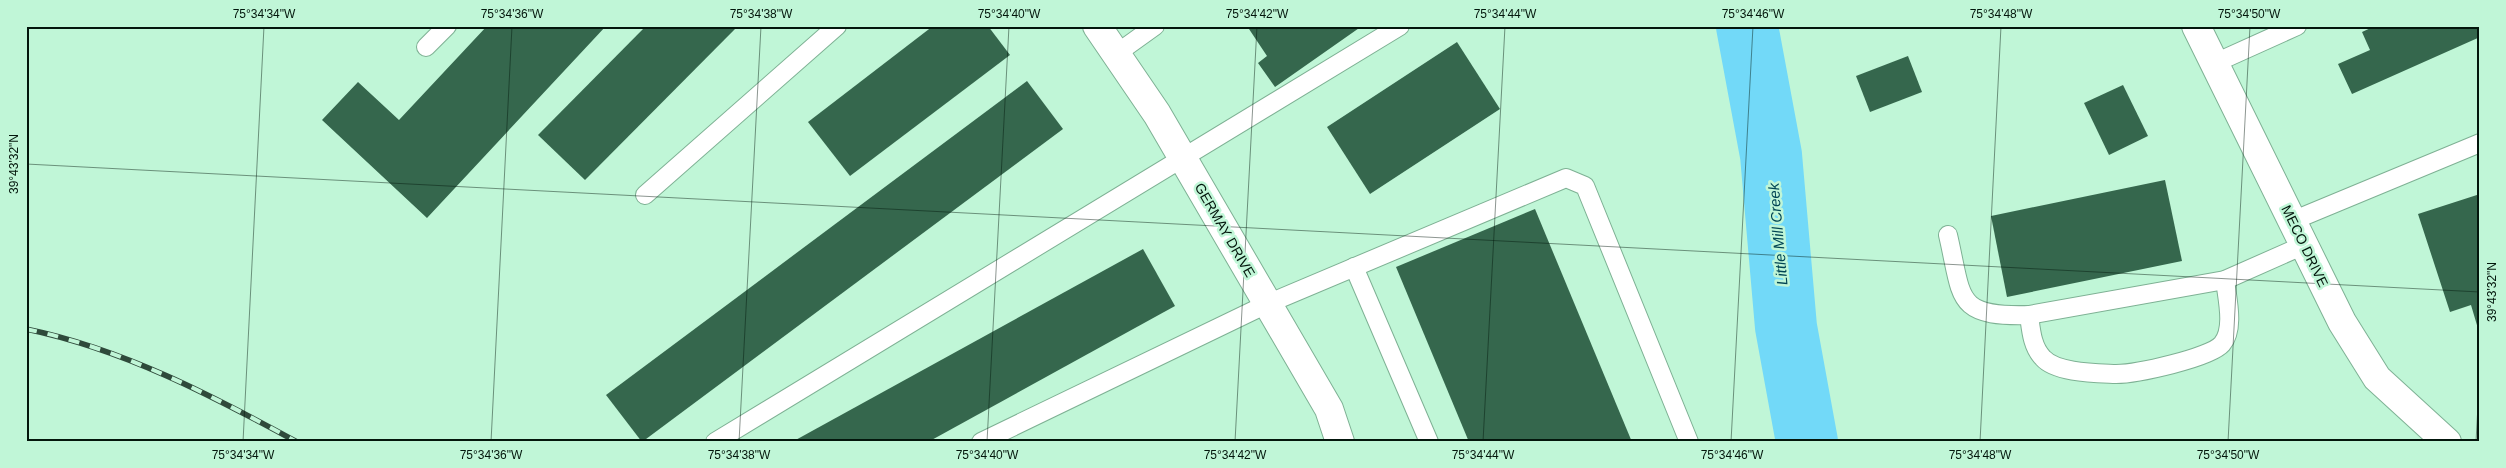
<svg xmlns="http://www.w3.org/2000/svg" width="2506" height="468" font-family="Helvetica,sans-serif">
<rect width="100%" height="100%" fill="#c0f6d7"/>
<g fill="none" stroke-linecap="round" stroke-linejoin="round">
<!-- river -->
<polyline stroke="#72d9f8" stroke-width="62" points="1747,26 1771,155 1786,327 1807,442"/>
</g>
<!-- building -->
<g fill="#35674d">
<polygon points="487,26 606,26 427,218 322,120 358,82 399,120"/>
<polygon points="646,26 738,26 585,180 538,135"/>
<polygon points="933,26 988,26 1010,55 850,176 808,122"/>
<polygon points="1247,26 1362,26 1275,87 1258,63 1267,56"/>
<polygon points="2375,26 2480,26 2480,37 2352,94 2338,64 2370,50 2362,32"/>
<polygon points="1457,42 1500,109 1370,194 1327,127"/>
<polygon points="1908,56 1922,92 1870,112 1856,76"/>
<polygon points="1027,81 1063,129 642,442 606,395"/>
<polygon points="2123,85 2148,136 2109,155 2084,103"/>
<polygon points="2165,180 2182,261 2007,297 1991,216"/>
<polygon points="2480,194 2480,332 2479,332 2471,305 2450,312 2418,214"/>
<polygon points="1535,209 1632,442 1469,442 1396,267"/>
<polygon points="1143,249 1175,306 928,442 792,442"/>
</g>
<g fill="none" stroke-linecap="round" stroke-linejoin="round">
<!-- service casing -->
<g stroke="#7eb194" stroke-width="20">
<g id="service">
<polyline points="426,47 447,26"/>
<polyline points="1116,54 1155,26"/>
<polyline points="2215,63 2297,26"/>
<polyline points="645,195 837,26"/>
<polyline points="2292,221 2480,143"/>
<path d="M1948,235C1963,299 1954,317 2029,315L2225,280L2304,245"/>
<polyline points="1354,267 1429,442"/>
<path d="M2029,315C2031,330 2032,347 2043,358C2056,373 2097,373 2116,374C2136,374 2210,358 2222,344C2235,329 2227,298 2225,280"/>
<polyline points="715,442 1400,26"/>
<polyline points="981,442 1267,304 1566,178 1585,186 1689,442"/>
</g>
</g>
<!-- minor casing -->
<g stroke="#7eb194" stroke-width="30">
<g id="minor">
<polyline points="1097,26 1157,114 1329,409 1340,442"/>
<polyline points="2196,26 2342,322 2377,378 2447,442"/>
</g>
</g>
<!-- service -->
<use href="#service" stroke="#fff" stroke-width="18"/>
<!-- minor -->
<use href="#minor" stroke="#fff" stroke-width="28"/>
<!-- rail casing -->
<g stroke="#2f4a3b" stroke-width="5.5">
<path id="rail" d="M26,329C123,349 211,395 297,442"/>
</g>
<!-- rail -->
<use href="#rail" stroke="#c0f6d7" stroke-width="4" stroke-dasharray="11" stroke-linecap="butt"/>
</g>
<!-- ticks -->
<path fill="none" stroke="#03160c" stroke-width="1" stroke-opacity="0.45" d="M26,164L2480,292M243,442L264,26M491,442L512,26M739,442L761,26M987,442L1009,26M1235,442L1257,26M1483,442L1505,26M1731,442L1753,26M1980,442L2001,26M2228,442L2250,26M2476,442L2480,368"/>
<g text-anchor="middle" stroke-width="5" stroke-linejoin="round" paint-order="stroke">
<!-- street labels -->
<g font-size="14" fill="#03160c" stroke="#c0f6d7">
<text transform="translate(1225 230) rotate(60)" y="5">GERMAY DRIVE</text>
<text transform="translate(2305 246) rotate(64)" y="5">MECO DRIVE</text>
</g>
<!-- water labels -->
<g font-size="15" font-style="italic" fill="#014453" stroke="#c0f6d7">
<text transform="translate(1778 234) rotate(-95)" y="5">Little Mill Creek</text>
</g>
</g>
<!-- border -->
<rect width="2506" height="468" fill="none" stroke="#c0f6d7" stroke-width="55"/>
<rect x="28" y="28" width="2450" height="412" fill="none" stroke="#03160c" stroke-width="2"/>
<g font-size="12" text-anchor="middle" fill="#03160c">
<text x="264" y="18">75°34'34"W</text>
<text x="512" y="18">75°34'36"W</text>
<text x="761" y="18">75°34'38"W</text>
<text x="1009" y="18">75°34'40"W</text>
<text x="1257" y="18">75°34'42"W</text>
<text x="1505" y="18">75°34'44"W</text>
<text x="1753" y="18">75°34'46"W</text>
<text x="2001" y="18">75°34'48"W</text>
<text x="2249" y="18">75°34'50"W</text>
<text transform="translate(14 164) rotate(-90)" y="4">39°43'32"N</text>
<text transform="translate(2492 292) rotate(-90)" y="4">39°43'32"N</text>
<text x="243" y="459">75°34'34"W</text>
<text x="491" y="459">75°34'36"W</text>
<text x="739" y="459">75°34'38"W</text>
<text x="987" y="459">75°34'40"W</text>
<text x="1235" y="459">75°34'42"W</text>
<text x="1483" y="459">75°34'44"W</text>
<text x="1732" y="459">75°34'46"W</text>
<text x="1980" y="459">75°34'48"W</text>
<text x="2228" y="459">75°34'50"W</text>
</g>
</svg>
